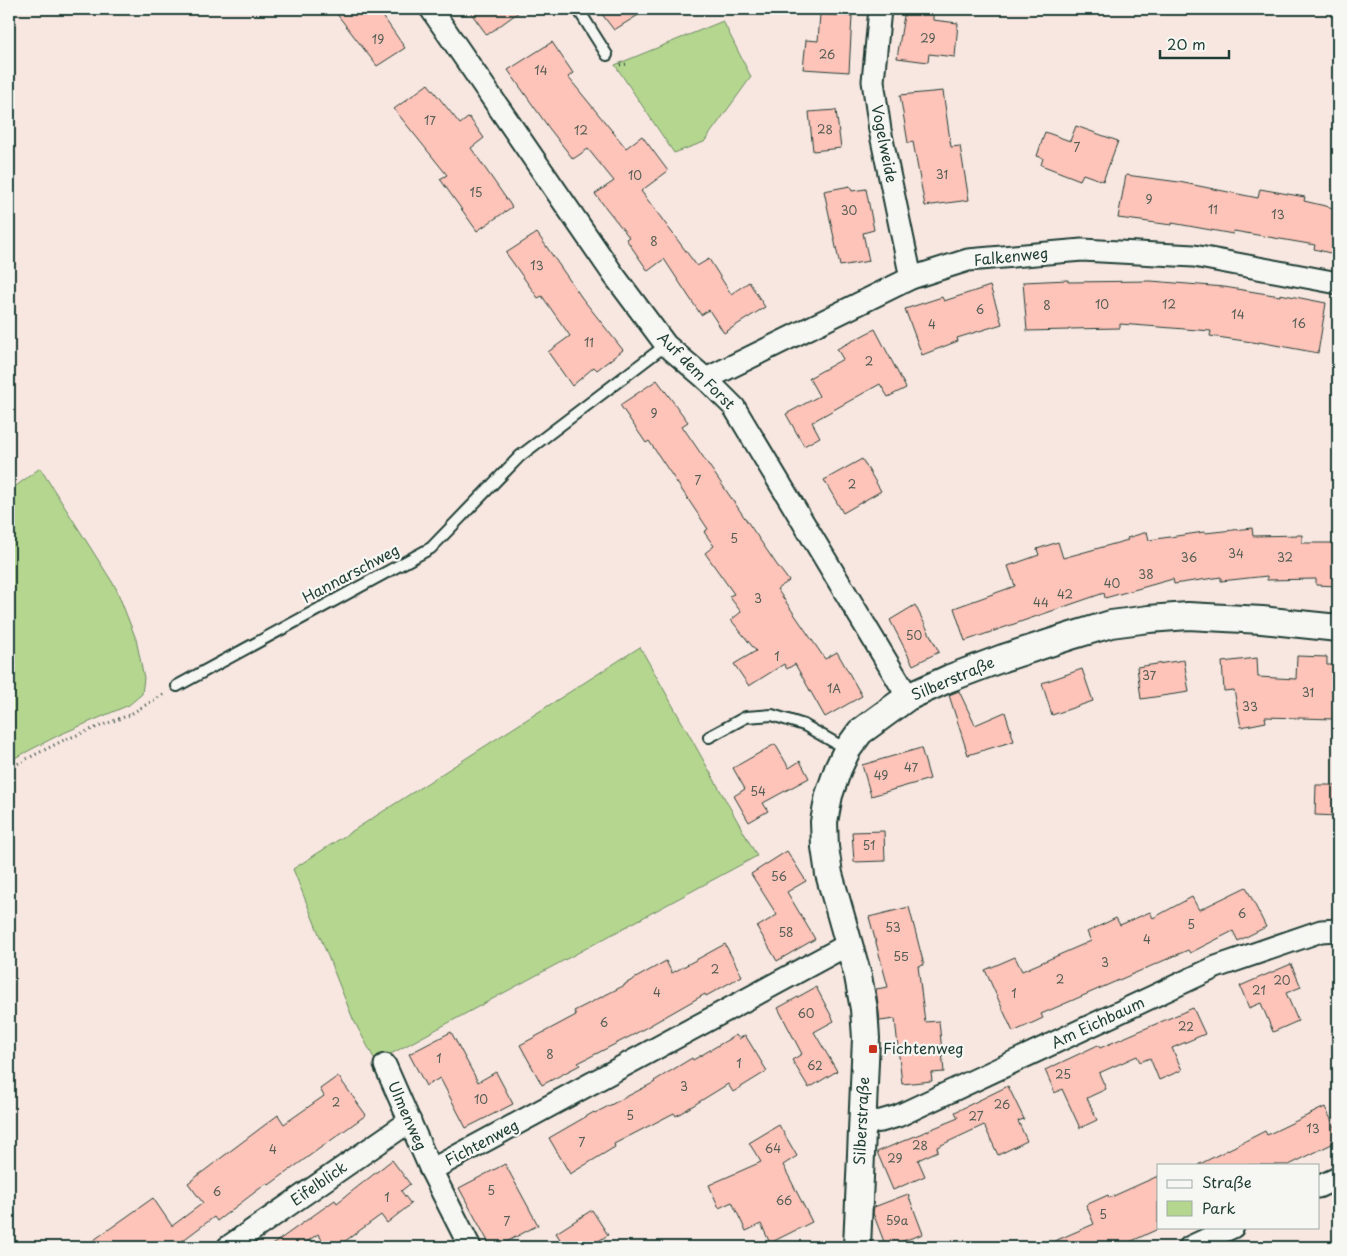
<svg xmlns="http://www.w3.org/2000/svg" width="1347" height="1256" font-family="'Playpen Sans',sans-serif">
<rect width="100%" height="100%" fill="#f8e7e1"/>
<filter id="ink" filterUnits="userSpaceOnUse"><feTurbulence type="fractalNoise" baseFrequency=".02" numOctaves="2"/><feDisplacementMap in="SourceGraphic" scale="10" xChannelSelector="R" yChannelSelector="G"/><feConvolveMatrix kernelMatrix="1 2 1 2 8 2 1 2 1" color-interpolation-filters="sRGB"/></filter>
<g filter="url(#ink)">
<!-- green -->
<g fill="#b5d68f" stroke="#6a8a62">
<polygon points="723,21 751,77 704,142 674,153 615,65"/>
<polygon points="40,468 116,588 136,639 144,678 142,694 129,705 59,735 9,761 9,491"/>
<polygon points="640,647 757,856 376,1062 353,1019 293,869"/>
</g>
<!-- building -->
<g fill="#fec3b9" stroke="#1f3d34">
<polygon points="333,9 378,9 405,48 377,66"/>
<polygon points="468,9 523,9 487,35"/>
<polygon points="598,9 648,9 614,30"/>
<polygon points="905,9 933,13 933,20 958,23 955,57 929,54 928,62 897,58"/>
<polygon points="820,14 852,16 849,72 803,69 806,40 818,41"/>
<polygon points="552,42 573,73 568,77 626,148 642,136 668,171 641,191 697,266 709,259 731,294 749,282 765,307 724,333 709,310 701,315 664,259 648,271 626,239 629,237 595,194 614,181 588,149 573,159 549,128 508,70"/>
<polygon points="428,84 460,124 469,117 484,138 471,148 512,207 477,231 440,179 447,175 394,109"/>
<polygon points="943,91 951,147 960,146 969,200 925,206 913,142 908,143 900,95"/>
<polygon points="836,110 841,148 813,151 809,112"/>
<polygon points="1076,126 1118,141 1103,181 1083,174 1080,180 1041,165 1043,158 1037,156 1045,132 1070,141"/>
<polygon points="1126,175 1179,182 1258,198 1260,189 1305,197 1304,201 1338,209 1338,255 1314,249 1315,245 1234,231 1233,234 1172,223 1172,225 1118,218"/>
<polygon points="850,186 852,191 866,189 874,230 863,233 869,261 840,266 824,191"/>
<polygon points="537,233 582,298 623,350 597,370 594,367 572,386 548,352 570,336 542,296 538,298 506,253"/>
<polygon points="1068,280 1068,282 1151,281 1224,287 1280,296 1280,294 1326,303 1318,353 1259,342 1259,343 1210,336 1211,331 1120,324 1120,328 1069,329 1069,330 1027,331 1023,282"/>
<polygon points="990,286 1002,324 957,338 958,341 922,355 905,309 942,297 944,301"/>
<polygon points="875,329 906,388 888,397 880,384 862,394 812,422 820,437 804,446 786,414 819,396 809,378 843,359 837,349"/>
<polygon points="657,380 688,422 682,426 777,565 789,581 777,589 825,659 837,652 862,696 825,717 795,664 787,669 784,664 749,686 734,664 756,651 731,620 741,612 729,596 734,594 705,553 714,546 704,532 708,529 649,441 646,443 620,405"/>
<polygon points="862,459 881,491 843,513 824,480"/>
<polygon points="1252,528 1253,536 1302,535 1302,543 1338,543 1338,586 1316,585 1316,579 1267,580 1267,576 1221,581 1221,577 1174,584 1173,579 1105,598 1104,593 965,641 954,608 1015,586 1008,566 1039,555 1037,549 1058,542 1063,558 1128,540 1127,538 1147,532 1149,540 1204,532 1205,533"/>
<polygon points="915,605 939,652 913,665 890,620"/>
<polygon points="1297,656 1327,657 1327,665 1336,665 1334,719 1265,717 1266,722 1241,727 1234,690 1224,691 1222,662 1257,658 1258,677 1296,679"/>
<polygon points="1184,660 1189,692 1141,699 1137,667"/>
<polygon points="1082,669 1093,701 1052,715 1042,683"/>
<polygon points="959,691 975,725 1005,712 1014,741 968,755 949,695"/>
<polygon points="775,744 789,768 800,761 809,778 763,803 768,811 749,822 734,796 745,789 733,768"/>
<polygon points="921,748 930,779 871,796 862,765"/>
<polygon points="1316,785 1338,785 1338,816 1315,815"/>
<polygon points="884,831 885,861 854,862 852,832"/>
<polygon points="787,851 806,881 787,892 815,939 777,961 757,927 777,915 751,874"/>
<polygon points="1246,887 1266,927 1238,941 1233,931 1190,953 1188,950 1041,1014 1043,1018 1013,1032 985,970 1015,957 1022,971 1091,941 1087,932 1116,918 1120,925 1150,912 1153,918 1192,897 1199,910"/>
<polygon points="909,907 924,965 918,966 925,1022 939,1021 944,1072 931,1073 932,1081 902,1084 895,1019 880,1021 876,989 888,987 869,917"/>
<polygon points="725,944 742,976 706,996 705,994 633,1035 578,1063 580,1065 542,1085 520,1045 576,1015 574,1011 625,985 625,984 666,961 672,973"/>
<polygon points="1291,964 1301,987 1286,993 1298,1021 1273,1032 1261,1003 1249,1008 1240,986"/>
<polygon points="816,987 834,1021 814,1032 837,1071 809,1088 792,1060 802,1054 778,1008"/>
<polygon points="1193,1008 1205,1034 1172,1048 1182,1070 1159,1080 1150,1058 1140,1062 1137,1056 1099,1073 1106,1089 1087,1098 1097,1120 1080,1128 1062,1089 1055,1093 1045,1070 1098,1045 1100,1048"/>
<polygon points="451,1032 478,1082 496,1072 513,1104 466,1128 440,1078 426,1086 409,1054"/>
<polygon points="736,1035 739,1039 745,1035 767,1071 733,1092 728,1084 676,1116 674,1113 614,1144 615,1147 570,1174 549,1138 594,1112 595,1113 655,1082 654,1081 692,1058 693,1060"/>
<polygon points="338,1076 366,1115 269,1185 267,1183 217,1221 214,1217 174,1247 84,1247 153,1198 172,1226 203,1203 188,1183 278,1115 284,1124 324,1096 320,1089"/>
<polygon points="1008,1086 1024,1119 1018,1121 1027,1141 998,1155 984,1125 937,1147 938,1151 918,1160 925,1176 893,1190 877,1152 958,1118 955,1112"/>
<polygon points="1325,1107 1338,1134 1338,1141 1289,1165 1198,1165 1265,1131 1267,1135"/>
<polygon points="779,1125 797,1156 783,1165 812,1222 770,1243 761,1224 746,1231 732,1202 719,1208 709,1185 761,1162 749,1143"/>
<polygon points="392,1160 410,1184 401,1191 411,1204 387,1223 381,1215 337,1247 327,1247 318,1234 299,1247 269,1247 335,1200 337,1203"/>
<polygon points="505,1164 538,1225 497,1247 491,1247 459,1188"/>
<polygon points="1158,1176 1158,1229 1119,1247 1041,1247 1094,1224 1086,1205 1108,1195 1109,1198"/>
<polygon points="908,1194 923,1234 886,1247 873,1213 874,1207"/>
<polygon points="592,1210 608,1235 589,1247 565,1247 556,1233"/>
</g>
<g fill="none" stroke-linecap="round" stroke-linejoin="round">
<!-- service casing -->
<g stroke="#1f3d34" stroke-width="14">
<g id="service">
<polyline points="578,9 607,55"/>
<polyline points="177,686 431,548 520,456 666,345"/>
<polyline points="709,737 746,717 772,715 804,725 846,749"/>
</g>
</g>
<!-- minor casing -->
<g stroke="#1f3d34" stroke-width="25">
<g id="minor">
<polyline points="431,9 613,274 666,345 706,379 734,407 908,697"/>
<polyline points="880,9 873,81 880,130 911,278"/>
<polyline points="706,379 911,278 968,260 1082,250 1194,256 1338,283"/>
<polyline points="385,1065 431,1170 470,1247"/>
<polyline points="861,1123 881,1121 898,1116 1216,967 1321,931 1338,930"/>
<polyline points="431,1170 849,944"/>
<polyline points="1318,1187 1338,1178"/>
<polyline points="228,1247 410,1121"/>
<polyline points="1190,1247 1233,1227"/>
</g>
</g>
<!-- tertiary casing -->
<g stroke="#1f3d34" stroke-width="30">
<polyline id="tertiary" points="857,1247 866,1038 864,1009 858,976 829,874 825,847 824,822 829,795 838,769 847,750 860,732 908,697 950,678 1003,658 1071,636 1111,624 1149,619 1188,616 1262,620 1338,628"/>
</g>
<!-- path -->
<g stroke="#1f3d34" stroke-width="3" stroke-dasharray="1 4" stroke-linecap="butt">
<polyline points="620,65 627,64"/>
<polyline points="9,768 64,740 129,715 164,694"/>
</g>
<!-- service -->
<use href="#service" stroke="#f6f6f2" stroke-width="10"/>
<!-- minor -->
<use href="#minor" stroke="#f6f6f2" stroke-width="21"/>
<!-- tertiary -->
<use href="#tertiary" stroke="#f6f6f2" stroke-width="26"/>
</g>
</g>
<!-- markers -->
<rect fill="#c8321e" stroke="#f6f6f2" stroke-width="2" x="868" y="1044" width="10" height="10" rx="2.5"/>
<g text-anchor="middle" stroke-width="4.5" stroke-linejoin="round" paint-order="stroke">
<!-- number labels -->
<g font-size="12" fill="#575e55">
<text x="928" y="43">29</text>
<text x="378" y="44">19</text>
<text x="827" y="59">26</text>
<text x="541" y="75">14</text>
<text x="430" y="125">17</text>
<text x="825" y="134">28</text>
<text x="581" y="135">12</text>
<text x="1077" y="152">7</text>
<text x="942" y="179">31</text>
<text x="635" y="180">10</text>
<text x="476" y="197">15</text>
<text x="1149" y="204">9</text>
<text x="1213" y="214">11</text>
<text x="849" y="215">30</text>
<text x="1278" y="219">13</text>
<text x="654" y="246">8</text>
<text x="537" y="270">13</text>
<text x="1102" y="309">10</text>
<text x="1169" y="309">12</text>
<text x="1047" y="310">8</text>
<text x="980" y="314">6</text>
<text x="1238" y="319">14</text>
<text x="1299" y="328">16</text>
<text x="932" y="329">4</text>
<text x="589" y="347">11</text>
<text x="869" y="366">2</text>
<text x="654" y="418">9</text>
<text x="698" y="485">7</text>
<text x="852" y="489">2</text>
<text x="734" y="543">5</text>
<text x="1236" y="558">34</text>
<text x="1189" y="562">36</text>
<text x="1285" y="562">32</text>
<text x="1146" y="579">38</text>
<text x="1112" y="588">40</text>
<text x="1065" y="599">42</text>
<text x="758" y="603">3</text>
<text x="1041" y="607">44</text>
<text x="914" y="640">50</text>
<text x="777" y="661">1</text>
<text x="1149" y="680">37</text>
<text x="834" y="693">1A</text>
<text x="1308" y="697">31</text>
<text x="1250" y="711">33</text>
<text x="911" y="772">47</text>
<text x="881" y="780">49</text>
<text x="758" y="796">54</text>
<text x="869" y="850">51</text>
<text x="779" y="881">56</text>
<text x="1242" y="918">6</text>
<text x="1191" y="929">5</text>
<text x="893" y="932">53</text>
<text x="786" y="937">58</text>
<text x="1147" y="944">4</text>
<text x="901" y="961">55</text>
<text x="1105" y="967">3</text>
<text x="715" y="974">2</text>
<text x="1060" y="984">2</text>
<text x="1282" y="985">20</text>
<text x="1259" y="995">21</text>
<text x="657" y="997">4</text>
<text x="1014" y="998">1</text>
<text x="806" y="1018">60</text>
<text x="604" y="1027">6</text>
<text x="1186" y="1031">22</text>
<text x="550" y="1059">8</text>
<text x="439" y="1063">1</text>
<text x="739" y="1068">1</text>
<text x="815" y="1070">62</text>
<text x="1063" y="1079">25</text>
<text x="684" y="1091">3</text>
<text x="481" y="1104">10</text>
<text x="336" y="1107">2</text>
<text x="1002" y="1109">26</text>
<text x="630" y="1120">5</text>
<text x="976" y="1121">27</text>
<text x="1313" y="1133">13</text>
<text x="582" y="1147">7</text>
<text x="920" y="1150">28</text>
<text x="773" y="1153">64</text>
<text x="273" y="1154">4</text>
<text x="895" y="1163">29</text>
<text x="491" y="1195">5</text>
<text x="217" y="1196">6</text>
<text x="387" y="1202">1</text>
<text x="784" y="1205">66</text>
<text x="1103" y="1219">5</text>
<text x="897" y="1225">59a</text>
<text x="507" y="1226">7</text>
</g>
<!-- street labels -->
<g font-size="15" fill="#1f3d34" stroke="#f6f6f2">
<text transform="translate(884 144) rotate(79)" y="5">Vogelweide</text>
<text transform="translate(1011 257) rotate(-6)" y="5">Falkenweg</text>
<text transform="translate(696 371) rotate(45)" y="5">Auf dem Forst</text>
<text transform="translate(351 574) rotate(-28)" y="5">Hannarschweg</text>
<text transform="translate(953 679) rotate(-23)" y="5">Silberstraße</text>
<text transform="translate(1098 1023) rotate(-25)" y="5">Am Eichbaum</text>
<text transform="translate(407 1116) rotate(66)" y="5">Ulmenweg</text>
<text transform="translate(862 1121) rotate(-87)" y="5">Silberstraße</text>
<text transform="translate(482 1143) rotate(-28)" y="5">Fichtenweg</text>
<text transform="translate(319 1184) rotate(-35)" y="5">Eifelblick</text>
</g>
<!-- poi labels -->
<g font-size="15" fill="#1f3d34" stroke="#f6f6f2" text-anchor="start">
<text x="883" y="1054">Fichtenweg</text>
</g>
</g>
<!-- margin -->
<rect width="1347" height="1256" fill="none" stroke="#f6f6f2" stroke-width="30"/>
<rect x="15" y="15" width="1317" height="1226" fill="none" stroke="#1f3d34" stroke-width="2" filter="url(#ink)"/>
<!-- legend -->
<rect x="1157" y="1164" width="162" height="65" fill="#f6f6f2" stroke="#a0aca6"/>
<rect x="1167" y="1180" width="25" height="8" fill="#f6f6f2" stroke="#a0aca6"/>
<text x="1202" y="1188" font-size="15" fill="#1f3d34">Straße</text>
<rect x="1167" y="1201" width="25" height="15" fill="#b5d68f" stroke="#a0aca6"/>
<text x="1202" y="1214" font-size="15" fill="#1f3d34">Park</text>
<!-- scale -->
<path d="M1160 50v8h69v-8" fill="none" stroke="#1f3d34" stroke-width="2.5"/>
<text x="1167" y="50" font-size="15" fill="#1f3d34" stroke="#f6f6f2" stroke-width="4" paint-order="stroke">20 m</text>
</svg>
